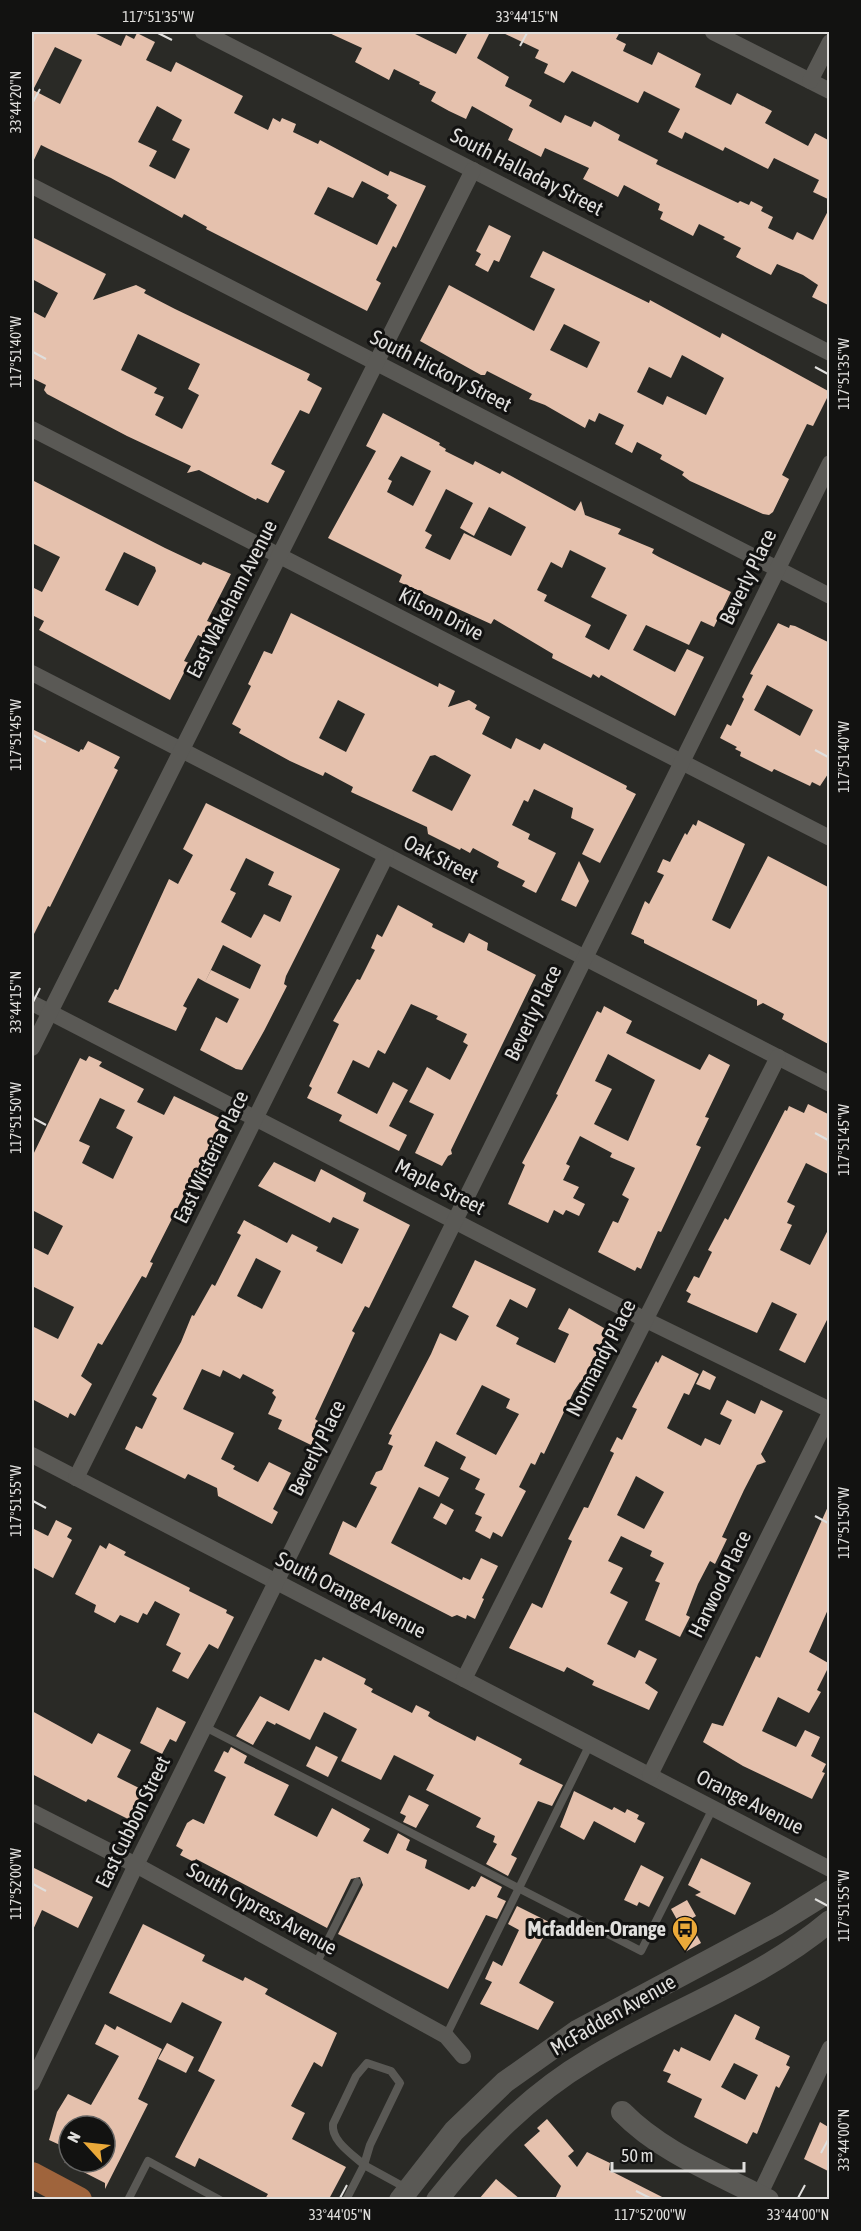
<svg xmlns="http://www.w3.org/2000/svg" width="861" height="2231" font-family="'Asap Condensed',sans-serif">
<rect width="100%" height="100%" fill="#2a2a26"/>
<!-- building -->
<g fill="#e5c1ad" fill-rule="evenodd">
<path d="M32,32H92L121,46L126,35L134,39L137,33L155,42L146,60L171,72L176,62L243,96L234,113L268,130L273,118L280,122L282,118L296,124L293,132L318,144L320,140L388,176L390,171L426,186L396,248L393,246L376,280L381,283L367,311L206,229L207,227L184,214L182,218L111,178L49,149L41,145L32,164ZM55,47L82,60L60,104L33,90ZM157,106L182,120L172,140L190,149L175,179L149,166L157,151L138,142ZM362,181L389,195L387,198L397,205L377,245L314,214L328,187L353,198Z"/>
<polygon points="327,32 411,32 456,54 468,32 490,32 477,58 509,77 505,86 532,100 529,106 561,123 565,115 591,127 594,121 620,135 618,140 658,160 656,164 738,203 740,201 749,205 751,201 763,207 761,211 773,217 768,228 793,240 797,232 813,240 830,207 830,306 812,297 818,285 803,275 777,264 771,275 755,267 736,257 741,248 723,239 725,237 699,224 693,236 660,219 663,212 658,210 660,204 624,185 618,197 583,179 589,168 545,148 541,157 508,140 513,129 472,106 466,119 449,111 431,101 436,92 419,84 420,82 394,69 389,80 355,62 362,48"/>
<polygon points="501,32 620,32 616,39 626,44 623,51 652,65 658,52 701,74 695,87 731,105 737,93 772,111 765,123 808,146 815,133 830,141 830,200 813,192 819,180 774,158 768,169 725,147 723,151 685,132 682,139 668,132 680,109 644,91 638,103 572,71 564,83 544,73 548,64 535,58 539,50"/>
<polygon points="489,225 511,236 499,262 494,260 488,272 475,265 481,254 476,251"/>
<path d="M32,237L106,274L93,300L136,285L146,290L144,293L175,309L310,374L307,380L322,388L309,414L300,410L271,464L285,471L268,503L257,498L256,500L199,470L187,473L191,466L127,436L47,394L44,390L46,385L32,378V311L45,318L58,293L32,279ZM138,334L200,364L188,389L199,395L182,429L155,415L164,397L154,393L157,388L121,370Z"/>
<path d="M543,251L649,303L650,300L720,338L722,333L830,392L813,426L807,424L782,475L789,479L773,512L769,515L763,514L690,481L682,475L684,472L660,459L662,455L637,442L632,453L615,444L624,425L599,413L595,422L589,419L585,428L545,405L529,399L532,394L487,371L485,375H481L420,341L449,285L534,331L555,289L530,277ZM564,324L600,342L587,368L550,350ZM682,355L724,378L706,415L667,396L663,405L637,392L649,367L671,378Z"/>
<path d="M383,413L440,443L439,445L446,449L445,451L473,465L475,461L500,474L502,471L575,511L581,501L585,515L621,529L618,534L654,549L652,553L659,557L731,592L714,627L701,621L689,645L646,625L633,650L675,672L687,649L704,657L675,716L601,675L599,678L593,674L591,678L552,658L553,654L494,619L491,624L399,582L402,575L328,538L376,451L366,446ZM401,456L431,471L413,506L387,492L392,481L388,479ZM446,489L473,503L460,528L474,536L489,507L526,527L511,556L464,533L450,560L425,548L432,535L425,531ZM570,550L606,568L591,597L627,615L609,650L585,637L591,625L544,601L547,595L537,590L551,562L562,568Z"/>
<path d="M32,480L165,548L201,565L203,562L231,574L207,621L212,623L204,638L198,635L184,661L189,663L170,700L39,630L44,621L32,615V587L42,592L60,557L32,543ZM124,552L155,567L156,571L138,606L105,590Z"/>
<path d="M291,613L438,687L439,683L455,691L448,707L469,700L477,705L475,709L490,717L482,734L511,749L516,738L540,750L544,743L627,786L626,789L636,794L600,863L582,854L594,829L571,818L573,808L534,789L528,802L524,800L512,825L530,834L528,839L556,853L536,893L522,886L525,881L497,867L499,862L473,848L470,853L461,848L460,850L428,834L427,827L351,792L353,787L325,772L323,776L290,761L239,733L241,729L232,724L251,686L248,684L264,651L272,654ZM338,700L365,714L346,752L319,738ZM435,755L471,775L452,811L412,791L430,756Z"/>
<path d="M778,623L789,628L790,625L795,626L830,643V771L820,786L812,782L810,786L774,769L772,772L740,756L741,752L735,749L737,747L720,738L727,724L731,726L744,699L742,697L753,675L750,674ZM767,685L813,710L800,736L754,710Z"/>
<polygon points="32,729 79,752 81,749 83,750 88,741 120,757 114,768 118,770 50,907 48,906 32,938"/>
<path d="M206,803L340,869L286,976L284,984L287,986L264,1031L242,1070L236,1069L200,1050L216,1017L227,1023L239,999L205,982L211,970L250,989L261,965L223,945L205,982L198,978L183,1006L187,1008L176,1031L108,1002L115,989L118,990L169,879L178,884L193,855L183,849ZM246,858L274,872L268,885L292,896L280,922L264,914L251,938L221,922L236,893L230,890Z"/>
<polygon points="698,820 745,844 712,920 730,929 768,856 830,888 830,1045 782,1019 784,1014 763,1003 757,1006 757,1000 644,943 644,940 631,934 645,901 649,904 664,875 657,872 663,859 670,862 685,833 687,835 693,824 696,826"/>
<polygon points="579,861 589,881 576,907 561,900"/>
<polygon points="398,905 433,924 432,927 464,943 469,933 488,943 487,950 536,975 451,1150 452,1154 448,1156 442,1166 415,1153 434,1114 409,1102 427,1067 450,1080 468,1045 463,1042 467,1034 436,1019 438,1016 411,1004 385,1054 378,1050 369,1068 353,1060 337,1093 377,1114 393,1082 408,1090 389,1126 407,1135 399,1151 339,1121 342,1115 307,1098 312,1088 309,1086 339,1024 333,1021 357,979 360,980 375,950 371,948 377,934 382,937"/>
<path d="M604,1006L632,1021L626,1033L700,1070L709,1054L730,1065L705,1117L709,1118L696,1145L701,1147L661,1232L658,1231L641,1269L637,1267L635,1271L598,1252L613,1221L618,1223L629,1199L622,1195L635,1168L610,1157L612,1153L580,1136L566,1164L570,1166L563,1180L579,1187L573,1198L585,1204L579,1216L566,1210L563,1215L554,1210L548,1223L508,1204L525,1165L522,1163L558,1095L556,1094L597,1011L601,1013ZM608,1054L655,1080L628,1141L594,1124L612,1089L595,1081Z"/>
<path d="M89,1056L102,1062L99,1066L144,1089L137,1102L164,1115L174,1096L220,1118L219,1121L222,1123L180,1203L150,1262L153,1263L146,1278L142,1276L102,1345L98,1343L81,1376L92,1384L75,1416L70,1413L68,1418L32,1399V1326L58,1339L74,1307L32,1286V1247L48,1255L63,1226L32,1210V1157L75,1068L80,1058L86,1061ZM100,1098L125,1110L116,1128L133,1137L113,1179L82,1163L90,1146L79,1141Z"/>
<polygon points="808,1104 830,1115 830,1175 806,1163 787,1202 795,1206 787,1223 792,1225 780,1250 810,1265 830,1226 830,1314 805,1363 779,1350 797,1314 772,1302 757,1333 687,1302 691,1294 686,1291 694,1276 699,1278 712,1252 708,1250 725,1218 728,1220 785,1110 787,1111 789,1106 804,1113"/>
<path d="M274,1162L315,1182L321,1169L366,1193L363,1201L410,1225L369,1308L365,1306L352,1331L355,1333L315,1419L318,1421L313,1431L317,1432L311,1445L278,1429L282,1420L268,1414L276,1397L272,1393L274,1390L243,1374L240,1379L223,1370L220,1377L202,1369L183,1409L234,1433L221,1459L235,1466L233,1469L258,1482L269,1462L291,1473L273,1509L278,1512L272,1524L218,1496L217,1488L188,1474L185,1479L125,1449L136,1426L142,1429L157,1398L152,1395L181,1342L192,1315L194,1316L212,1284L215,1286L241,1235L237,1233L244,1220L287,1243L292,1234L318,1247L316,1251L342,1264L359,1229L333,1217L330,1223L258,1186ZM256,1258L281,1271L262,1309L237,1296Z"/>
<path d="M475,1260L536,1289L527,1308L510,1299L496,1326L519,1338L516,1344L555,1363L569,1334L558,1329L569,1308L611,1332L584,1384L580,1382L574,1391L544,1454L541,1452L535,1465L531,1463L519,1487L526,1491L502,1537L493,1532L490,1539L475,1531L482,1517L475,1514L485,1494L475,1489L480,1479L460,1469L466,1457L436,1441L424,1466L449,1478L439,1497L419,1487L391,1543L462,1580L463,1577L470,1580L481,1558L498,1566L482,1598L484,1599L475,1619L467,1615L466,1619L457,1615L452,1617L329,1554L343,1521L356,1528L377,1487L370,1484L376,1472L382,1470L393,1446L388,1444L392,1435L389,1434L431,1354L440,1333L456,1341L469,1316L452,1307ZM482,1385L510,1399L506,1408L519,1414L496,1455L456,1434Z"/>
<path d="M662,1355L699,1374L689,1395L684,1393L667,1428L701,1446L705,1438L720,1445L732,1420L720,1414L727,1400L755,1414L761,1400L783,1411L761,1454L766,1462L757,1465L744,1490L722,1537L727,1539L715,1564L710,1561L698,1584L686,1615L690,1617L680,1637L645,1620L660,1583L655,1581L664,1563L650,1556L652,1551L621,1536L608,1561L623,1568L610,1593L628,1602L607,1644L635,1658L639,1650L657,1659L645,1683L658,1692L649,1710L592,1685L594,1681L567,1667L564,1672L509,1648L532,1603L542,1608L572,1541L568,1539L584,1507L588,1508L614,1453L610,1451L617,1437L622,1440L637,1409L632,1407L656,1361L658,1363ZM636,1476L664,1492L644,1529L617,1515Z"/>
<polygon points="703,1370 716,1377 710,1390 696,1384"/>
<polygon points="830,1502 830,1605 809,1652 830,1664 817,1690 821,1692 809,1713 778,1697 762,1731 796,1747 805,1730 820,1737 811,1756 826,1764 822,1772 825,1773 812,1799 743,1766 703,1742 712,1723 723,1726 756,1656 760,1658"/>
<polygon points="441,1503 454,1510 446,1525 433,1518"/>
<polygon points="56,1520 72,1528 67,1537 72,1540 53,1578 32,1567 32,1528 48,1536"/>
<polygon points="109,1543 126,1552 124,1555 190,1588 189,1591 227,1610 226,1613 234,1617 218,1649 209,1644 188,1679 172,1671 181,1653 166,1645 180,1614 155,1601 147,1615 143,1613 138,1623 120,1615 115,1623 94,1612 96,1605 75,1594 100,1545 106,1549"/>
<polygon points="323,1657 366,1679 364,1684 373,1689 371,1692 412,1713 416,1705 430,1712 428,1716 434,1720 475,1741 477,1736 522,1759 519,1764 563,1785 552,1806 538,1801 511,1855 517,1858 508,1876 486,1864 497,1844 493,1842 495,1836 476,1827 481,1818 426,1790 434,1775 394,1755 381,1780 341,1761 357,1729 324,1712 310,1740 276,1723 275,1725 267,1721 253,1745 236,1736 260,1696 289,1711 315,1659 321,1661"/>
<polygon points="157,1707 186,1722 176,1742 170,1739 162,1754 140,1743"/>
<polygon points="32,1711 92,1744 98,1733 131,1750 117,1777 145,1791 130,1820 88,1799 86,1802 32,1774"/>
<polygon points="316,1746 338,1757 328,1777 306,1766"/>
<polygon points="231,1747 247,1756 244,1763 289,1785 274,1815 317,1837 332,1808 370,1829 363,1841 388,1854 398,1833 410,1840 406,1850 427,1860 425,1868 469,1890 472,1886 475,1887 481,1876 502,1887 497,1897 506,1901 497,1919 486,1915 448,1989 338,1934 363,1885 360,1877 351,1879 327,1928 196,1859 194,1862 180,1855 183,1850 176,1846 187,1823 193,1819 204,1824 223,1783 226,1777 214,1771 224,1751 228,1753"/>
<polygon points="574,1791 612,1810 614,1807 625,1813 627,1809 639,1815 637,1819 645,1823 635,1843 594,1821 584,1840 560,1827"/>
<polygon points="409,1795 429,1805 416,1828 403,1822 406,1816 400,1813"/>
<polygon points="701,1858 751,1883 735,1915 695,1895 701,1892 688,1885"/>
<polygon points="641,1865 664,1877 649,1907 639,1902 637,1906 624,1900"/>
<polygon points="32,1867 93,1897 78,1928 42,1910 32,1932"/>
<polygon points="687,1900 696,1916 680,1925 671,1909"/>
<polygon points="517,1906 551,1923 519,1983 554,2002 538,2030 480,2004 492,1982 485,1979 493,1961 502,1966 519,1930 508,1924"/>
<polygon points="143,1924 205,1955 202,1961 243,1981 245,1977 268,1989 265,1994 337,2033 322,2067 314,2062 291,2106 305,2113 292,2139 346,2167 329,2199 265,2199 268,2194 199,2158 195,2167 175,2157 215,2080 198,2071 222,2022 182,2002 171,2023 109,1993"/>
<polygon points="692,1926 701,1943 685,1952 675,1935"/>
<path d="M735,2014L760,2027L755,2039L790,2056L786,2065L790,2067L779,2088L776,2086L757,2134L753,2132L747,2144L694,2117L702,2099L667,2082L671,2074L663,2071L674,2049L679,2052L681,2047L710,2061ZM734,2063L758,2075L745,2100L721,2087Z"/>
<polygon points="105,2024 115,2030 117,2026 162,2049 138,2099 148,2104 105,2189 105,2183 64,2162 105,2162 105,2126 69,2126 69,2149 49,2140 57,2112 68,2094 91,2105 119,2056 95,2044"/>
<polygon points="167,2043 194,2057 186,2073 158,2059"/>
<polygon points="547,2119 574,2151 568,2156 577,2167 587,2152 610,2163 609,2170 666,2199 555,2199 561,2186 524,2145 540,2131 537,2128"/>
<polygon points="820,2122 830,2128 830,2172 804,2159"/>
<polygon points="496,2179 520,2199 479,2199"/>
</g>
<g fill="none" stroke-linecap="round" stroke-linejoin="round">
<!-- lane -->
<g stroke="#5a5955" stroke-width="8">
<polyline points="205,1727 641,1951 713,1808"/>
<polyline points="316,1964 357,1882"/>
<polyline points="446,2036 590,1744"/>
<path d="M367,2063L391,2071L400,2083L370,2145L364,2165C352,2154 331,2141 333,2124L356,2076Z"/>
<polyline points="128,2200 148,2161 220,2200"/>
<polyline points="346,2200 364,2165 406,2188"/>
</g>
<!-- street -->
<g stroke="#5a5955" stroke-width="16">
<polyline points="203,32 830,353"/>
<polyline points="713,32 830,91"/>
<polyline points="810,81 830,42"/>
<polyline points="32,186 830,596"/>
<polyline points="32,429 830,838"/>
<polyline points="32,673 830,1084"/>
<polyline points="32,1003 646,1320 830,1410"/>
<polyline points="32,1048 473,170"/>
<polyline points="32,1455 830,1869"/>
<polyline points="76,1478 386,856"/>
<polyline points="464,1679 778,1057"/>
<polyline points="650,1775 830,1413"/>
<polyline points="32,1812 136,1865 446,2036 463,2056"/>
<polyline points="32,2083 136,1865 830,463"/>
<polyline points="757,2200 830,2048"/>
</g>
<!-- secondary -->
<g stroke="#5a5955" stroke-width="22">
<path d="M622,2112C662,2153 717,2173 768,2200"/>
<polyline points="400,2200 454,2131 505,2082 577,2031 777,1924 830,1891"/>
<path d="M437,2200C481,2145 529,2095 590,2059C668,2011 759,1981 830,1921"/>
</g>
<!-- primary -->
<polyline stroke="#9f643c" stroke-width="26" points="32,2175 79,2200"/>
</g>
<!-- ticks -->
<path fill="none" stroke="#e0dfdd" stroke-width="2" d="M158,33L172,40M520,46L527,33M33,102L40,89M33,352L46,359M815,367L828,374M33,735L46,742M815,750L828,757M33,1002L40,988M33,1118L46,1125M815,1133L828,1140M33,1501L46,1508M815,1516L828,1523M33,1884L46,1891M815,1899L828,1906M821,2153L828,2140M636,2191L650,2198M340,2198L347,2185M798,2198L805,2185"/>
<!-- icons -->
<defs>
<g id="bus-pin" transform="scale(1.35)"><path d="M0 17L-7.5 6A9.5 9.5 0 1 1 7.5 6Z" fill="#eba939" stroke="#121211"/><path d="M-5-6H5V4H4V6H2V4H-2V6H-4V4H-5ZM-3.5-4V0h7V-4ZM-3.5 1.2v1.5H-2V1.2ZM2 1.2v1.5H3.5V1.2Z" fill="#111"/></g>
</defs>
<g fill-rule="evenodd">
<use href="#bus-pin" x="685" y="1929"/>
</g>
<g text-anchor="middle" stroke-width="6" stroke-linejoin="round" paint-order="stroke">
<!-- street labels -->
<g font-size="21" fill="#e0dfdd" stroke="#121211">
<text transform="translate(527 172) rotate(27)" y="7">South Halladay Street</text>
<text transform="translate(441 371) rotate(27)" y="7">South Hickory Street</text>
<text transform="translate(748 577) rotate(-64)" y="7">Beverly Place</text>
<text transform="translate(232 599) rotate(-63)" y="7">East Wakeham Avenue</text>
<text transform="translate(441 614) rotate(27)" y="7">Kilson Drive</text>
<text transform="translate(441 859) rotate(27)" y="7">Oak Street</text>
<text transform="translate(533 1013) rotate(-64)" y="7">Beverly Place</text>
<text transform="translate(211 1157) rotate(-64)" y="7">East Wisteria Place</text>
<text transform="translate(440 1187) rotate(27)" y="7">Maple Street</text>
<text transform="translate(601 1358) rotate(-63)" y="7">Normandy Place</text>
<text transform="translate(317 1448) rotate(-64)" y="7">Beverly Place</text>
<text transform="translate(720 1584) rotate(-64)" y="7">Harwood Place</text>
<text transform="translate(351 1595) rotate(27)" y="7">South Orange Avenue</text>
<text transform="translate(750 1802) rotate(27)" y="7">Orange Avenue</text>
<text transform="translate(133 1822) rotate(-64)" y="7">East Cubbon Street</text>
<text transform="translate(262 1909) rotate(29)" y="7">South Cypress Avenue</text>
<text transform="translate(613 2015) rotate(-30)" y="7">McFadden Avenue</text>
</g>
<!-- poi labels -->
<g font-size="21" font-weight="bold" fill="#e0dfdd" stroke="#121211" text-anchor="end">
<text x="666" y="1936">Mcfadden-Orange</text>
</g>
</g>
<!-- border -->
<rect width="861" height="2231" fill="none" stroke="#121211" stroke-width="66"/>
<!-- north arrow -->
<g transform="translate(87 2144) rotate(297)"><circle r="28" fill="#121211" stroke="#646463" stroke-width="1.5"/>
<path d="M0-4.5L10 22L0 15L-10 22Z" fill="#eba939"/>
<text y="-9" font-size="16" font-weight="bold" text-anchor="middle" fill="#e0dfdd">N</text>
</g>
<!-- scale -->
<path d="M612 2162v9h132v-9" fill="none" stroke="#e0dfdd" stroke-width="3"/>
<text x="621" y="2162" font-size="18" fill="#e0dfdd" stroke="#121211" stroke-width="4.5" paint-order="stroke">50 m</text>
<rect x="33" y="33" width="795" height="2165" fill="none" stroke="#e0dfdd" stroke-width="2"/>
<g font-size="15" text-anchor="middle" fill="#e0dfdd">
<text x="158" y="22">117°51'35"W</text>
<text x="527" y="22">33°44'15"N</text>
<text transform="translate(16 102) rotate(-90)" y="5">33°44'20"N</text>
<text transform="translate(16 352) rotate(-90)" y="5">117°51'40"W</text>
<text transform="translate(844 374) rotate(-90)" y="5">117°51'35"W</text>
<text transform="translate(16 735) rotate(-90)" y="5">117°51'45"W</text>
<text transform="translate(844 757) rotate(-90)" y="5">117°51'40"W</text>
<text transform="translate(16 1002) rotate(-90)" y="5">33°44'15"N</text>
<text transform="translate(16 1118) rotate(-90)" y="5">117°51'50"W</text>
<text transform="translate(844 1140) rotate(-90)" y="5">117°51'45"W</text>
<text transform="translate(16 1501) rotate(-90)" y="5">117°51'55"W</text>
<text transform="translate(844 1523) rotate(-90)" y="5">117°51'50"W</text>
<text transform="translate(16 1884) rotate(-90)" y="5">117°52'00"W</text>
<text transform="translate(844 1906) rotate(-90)" y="5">117°51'55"W</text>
<text transform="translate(844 2140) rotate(-90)" y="5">33°44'00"N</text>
<text x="340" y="2220">33°44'05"N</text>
<text x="650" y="2220">117°52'00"W</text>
<text x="798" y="2220">33°44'00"N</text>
</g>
</svg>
